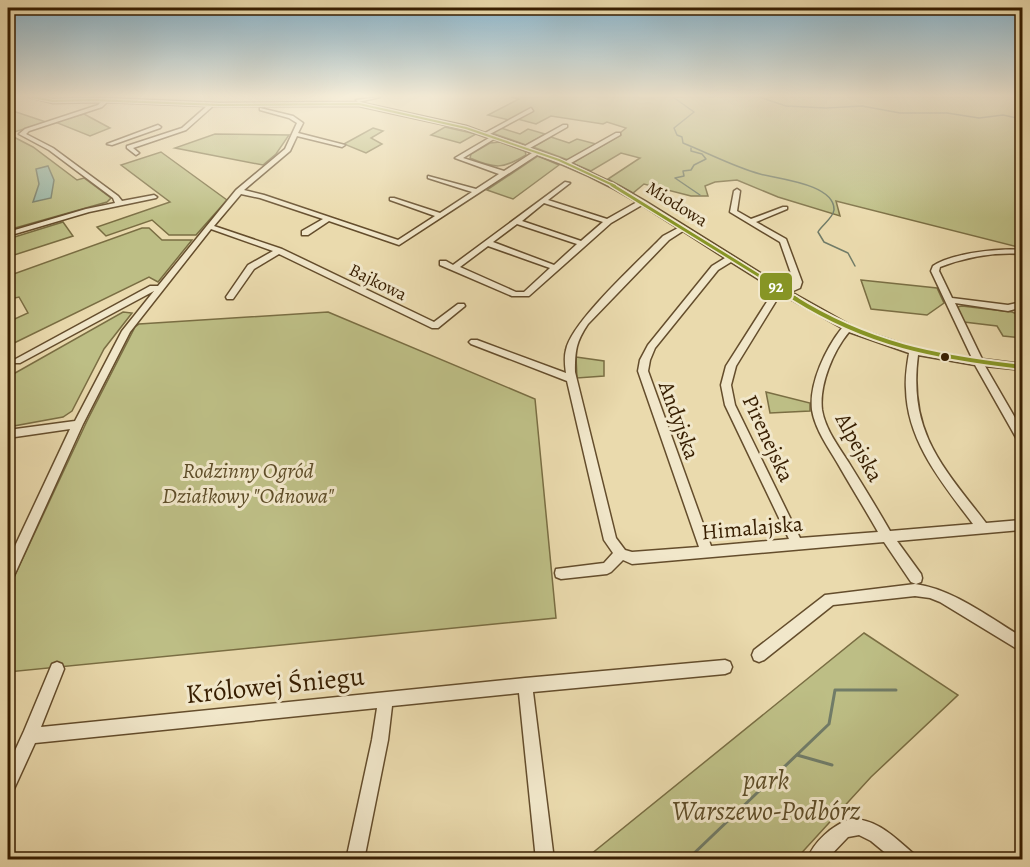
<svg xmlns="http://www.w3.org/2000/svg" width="1030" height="867" font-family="Alegreya,serif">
<rect width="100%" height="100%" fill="#eadaad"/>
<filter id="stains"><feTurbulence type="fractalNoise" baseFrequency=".00333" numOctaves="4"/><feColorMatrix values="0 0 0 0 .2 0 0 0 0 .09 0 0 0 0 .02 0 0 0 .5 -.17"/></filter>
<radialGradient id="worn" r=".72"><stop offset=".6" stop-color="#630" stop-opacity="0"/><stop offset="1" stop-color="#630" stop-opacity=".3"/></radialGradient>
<!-- green -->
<g fill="#bdbe85" stroke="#7a6e43" stroke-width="1.5">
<polygon points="511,97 1022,97 1022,248 836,201 840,216 778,197 737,180 715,182 705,186 708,196 691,196 644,184 633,193 608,179 640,158 621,153 591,171 572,163 621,135 620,133 626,128 607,122 603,124 551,116 536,124 514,118 509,120 488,115 519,99"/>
<polygon points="13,111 46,122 8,134 8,113"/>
<polygon points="84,114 110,128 90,136 55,122"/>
<polygon points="445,127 476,134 460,143 431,135"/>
<polygon points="373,128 383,131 371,138 382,144 366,153 344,144"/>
<polygon points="501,128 520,134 528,129 545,134 526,145 492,133"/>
<polygon points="8,134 33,147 77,180 84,178 111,198 107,202 8,230"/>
<polygon points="215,134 289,135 276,154 263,165 175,148"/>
<polygon points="551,137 569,143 577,139 596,144 568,160 533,147"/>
<path d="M500,142L525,151L526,155C503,169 495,169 470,158L471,154L490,143Z"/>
<polygon points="161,152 227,200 196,235 169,235 152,220 106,236 97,227 170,202 121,165"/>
<polygon points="538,156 559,165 513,199 487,190"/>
<polygon points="63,222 73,236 8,257 8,239"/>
<polygon points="142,228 149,228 162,240 192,240 158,282 149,277 8,346 8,322 28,313 19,297 15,298 11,292 8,292 8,276"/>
<polygon points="861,280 937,288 944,303 927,315 871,309"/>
<polygon points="962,306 1012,312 1022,316 1022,338 1003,336 997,326 964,322 957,307"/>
<polygon points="123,312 132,313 104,349 72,411 63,417 8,427 8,377"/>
<polygon points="328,312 535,399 556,618 8,672 8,590 87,421 135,327 139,324"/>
<polygon points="576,357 604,361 604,376 577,378"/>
<polygon points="766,392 810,403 810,411 770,413"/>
<polygon points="864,633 958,695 871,777 796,859 585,859"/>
</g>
<!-- water -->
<polygon fill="#98baac" stroke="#717c68" stroke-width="1.5" points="48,166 54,180 51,198 33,202 39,184 36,169"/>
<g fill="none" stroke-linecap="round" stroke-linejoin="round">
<!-- stream-far1 -->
<g stroke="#717c68" stroke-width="1.5">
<path d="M673,97L694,112L674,128L677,135L682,137L683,143C708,153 734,167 760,174C778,179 835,184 834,210C833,218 822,225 818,232L824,242L848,253L855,266"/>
<polyline points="759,97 786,106 826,108 862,106 900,113 947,113 979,118 1003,115 1022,119"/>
<polyline points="691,148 691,151 702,154 706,159 694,165 691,170 683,171 684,176 675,178 700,195"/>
</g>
<!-- stream -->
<g stroke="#717c68" stroke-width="3">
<polyline points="797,755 832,765"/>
<polyline points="687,860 829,724 835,690 896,690"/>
</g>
<!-- minor casing -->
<g stroke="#644d2c" stroke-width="3">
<g id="minor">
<path d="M29,97L53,99L106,98L219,103L358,102L356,100L380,97L358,102L466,126L485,133L531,108L533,111L490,134L525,146L563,125H567V127L530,148L566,161L616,133H620V135L571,163L619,186L645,201L786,289L793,285L794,282L780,242L730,212L734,191L737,189L740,191L737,211L751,219L783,207H787V209L756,222L786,239L802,282L800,288L791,292L857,329L915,348L968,358H972L931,271L933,266C952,253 1000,248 1022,250V254C995,252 966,257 940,267L939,271L952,298L1008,305L1022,302V307L1008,311L955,303L982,359L1022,364V370L985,366L1022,430V442L1018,441L975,365L918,355C908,432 942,466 986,523L1022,520V530L897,541L921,574L922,578L921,582L916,584L911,582L884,542L632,564L623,560L611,572L607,574L561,579L556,577L555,573L556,569L604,563L613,553L604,540L567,381L471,344L469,342L471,340H477L566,373C565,366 564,357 566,350C571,322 641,259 663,236L678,228L642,205L611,223L529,296H512L440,265V261H446L453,265L565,182L570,183L548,200L607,219L637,202C606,183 572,167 537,155L399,245L329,221L308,235H302V231L323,219L260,198L241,194L214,226L282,249L434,322L458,304H464L465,306L438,328H432L279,254L254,269L233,299H227L226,297L248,265L273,251L211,229L130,332L83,424L13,578L8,580V561L70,429L8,438V430L75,421L122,331L154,291L20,363H14L12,361L150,286H158L236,190L285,149L297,123L289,118L260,110V108L293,116L303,123L298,133L345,145L342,147L297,136L290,151L244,190L264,195L398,240L435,216L390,200V198H394L440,213L472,192L428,178V176L476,189L499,174L455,158L489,138L464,129L359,106H213L186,130L133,148L139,153L136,155L127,148V146L182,128L207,106L107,102L102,107L29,131L26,134L53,148L118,196L122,201L154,195L157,197L156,198L89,212L8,236V232L86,209L115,203L113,198L49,150L19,134L25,129L98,105L101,102L53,103ZM494,139L532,153L504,171L463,158ZM544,203L603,222L581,241L522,221ZM517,224L577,244L554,265L493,242ZM683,231L725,258L712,266L648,345L640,360L638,371L699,547L632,552L625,550L616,538L575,372C575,350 576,342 588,324L669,240ZM488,246L550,268L524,292H516L460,267ZM731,262L779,292L770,297L726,366L721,385L725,405L789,539L711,546L648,371L650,360L655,348L718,270ZM785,296L842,328C826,348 809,383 812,410C815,429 828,447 838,464C851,487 865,509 878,532L800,538L735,405L731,385L736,366L776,301ZM849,332L909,353C907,365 905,377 906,389C907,442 943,484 973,524L890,531C877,508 863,486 849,463C839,447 825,429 822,410C819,385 833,351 849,332Z"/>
<polygon points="158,125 161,127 160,128 112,145 107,144"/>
<path d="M915,584C953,589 990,618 1022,637V652L940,602L930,598L915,596L833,605L764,660L759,662L754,660L752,655L754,650L825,595Z"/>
<polygon points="725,660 730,662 732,667 730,672 725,674 533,692 554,860 536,860 519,693 392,706 388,740 364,860 346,860 372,740 377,708 35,743 14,789 8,791 8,766 24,731 52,664 57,662 62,664 64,669 41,727 525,678"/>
<path d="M850,819C877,818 895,838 914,854L916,860H894L871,841L859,835L848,837L826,860H807C814,841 832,826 850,819Z"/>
</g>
</g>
<!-- minor -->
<use href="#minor" fill="#f1e7ca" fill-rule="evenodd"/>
<!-- bus-1-far2 casing -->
<g stroke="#f1e7ca" stroke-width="4.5">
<polyline id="bus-1-far2" points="32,97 53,101 93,100 219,105 359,104 466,128 559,160 615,186"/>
</g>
<!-- bus-1-far1 casing -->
<g stroke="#f1e7ca" stroke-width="6">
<polyline id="bus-1-far1" points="612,185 797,299"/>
</g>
<!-- bus-1 casing -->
<g stroke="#f1e7ca" stroke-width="8">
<path id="bus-1" d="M794,298C869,345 936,357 1022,367"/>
</g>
<!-- bus-1-far2 -->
<use href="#bus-1-far2" stroke="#879525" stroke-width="2"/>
<!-- bus-1-far1 -->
<use href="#bus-1-far1" stroke="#879525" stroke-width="3"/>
<!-- bus-1 -->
<use href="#bus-1" stroke="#879525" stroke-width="4"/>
</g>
<!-- sky -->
<linearGradient id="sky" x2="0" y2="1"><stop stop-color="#88b6d0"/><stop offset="0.44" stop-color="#f6eeda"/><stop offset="1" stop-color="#f6eeda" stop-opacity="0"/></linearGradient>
<rect width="1030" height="218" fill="url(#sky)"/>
<!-- markers -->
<circle fill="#371e01" stroke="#f1e7ca" stroke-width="2" cx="945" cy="357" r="5"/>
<g text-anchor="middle" stroke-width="6" stroke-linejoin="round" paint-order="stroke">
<!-- far-street labels -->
<g font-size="18" fill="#371e01" stroke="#f1e7ca">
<text transform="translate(677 204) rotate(32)" y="6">Miodowa</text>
<text transform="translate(378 282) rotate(26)" y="6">Bajkowa</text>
</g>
<!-- street labels -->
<g font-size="22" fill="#371e01" stroke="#f1e7ca">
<text transform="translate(680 420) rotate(70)" y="8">Andyjska</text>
<text transform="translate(769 438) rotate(65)" y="8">Pirenejska</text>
<text transform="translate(860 447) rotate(61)" y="8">Alpejska</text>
<text transform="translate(752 527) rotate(-5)" y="8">Himalajska</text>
</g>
<!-- park labels -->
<g font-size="22" font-style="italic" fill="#5f4e29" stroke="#f1e7ca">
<text x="248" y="478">Rodzinny Ogród<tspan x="248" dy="25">Działkowy "Odnowa"</tspan></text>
</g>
<!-- near-street labels -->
<g font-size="27" fill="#371e01" stroke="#f1e7ca">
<text transform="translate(275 685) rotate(-6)" y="9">Królowej Śniegu</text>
</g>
<!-- near-park labels -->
<g font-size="27" font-style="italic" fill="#5f4e29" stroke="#f1e7ca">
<text x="766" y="789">park<tspan x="766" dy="31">Warszewo-Podbórz</tspan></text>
</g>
</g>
<rect stroke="#f1e7ca" stroke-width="2" x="759" y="272" width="34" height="29" rx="6" fill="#879525"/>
<g font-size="16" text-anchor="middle" font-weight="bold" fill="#fff">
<text x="776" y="292">92</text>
</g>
<!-- margin -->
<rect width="1030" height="867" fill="none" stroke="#eadaad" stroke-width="30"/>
<rect x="9" y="9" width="1012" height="849" fill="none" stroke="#371e01" stroke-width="3"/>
<rect x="15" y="15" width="1000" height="837" fill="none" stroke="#371e01" stroke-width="1.5"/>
<rect width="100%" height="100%" filter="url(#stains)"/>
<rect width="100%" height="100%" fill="url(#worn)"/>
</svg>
